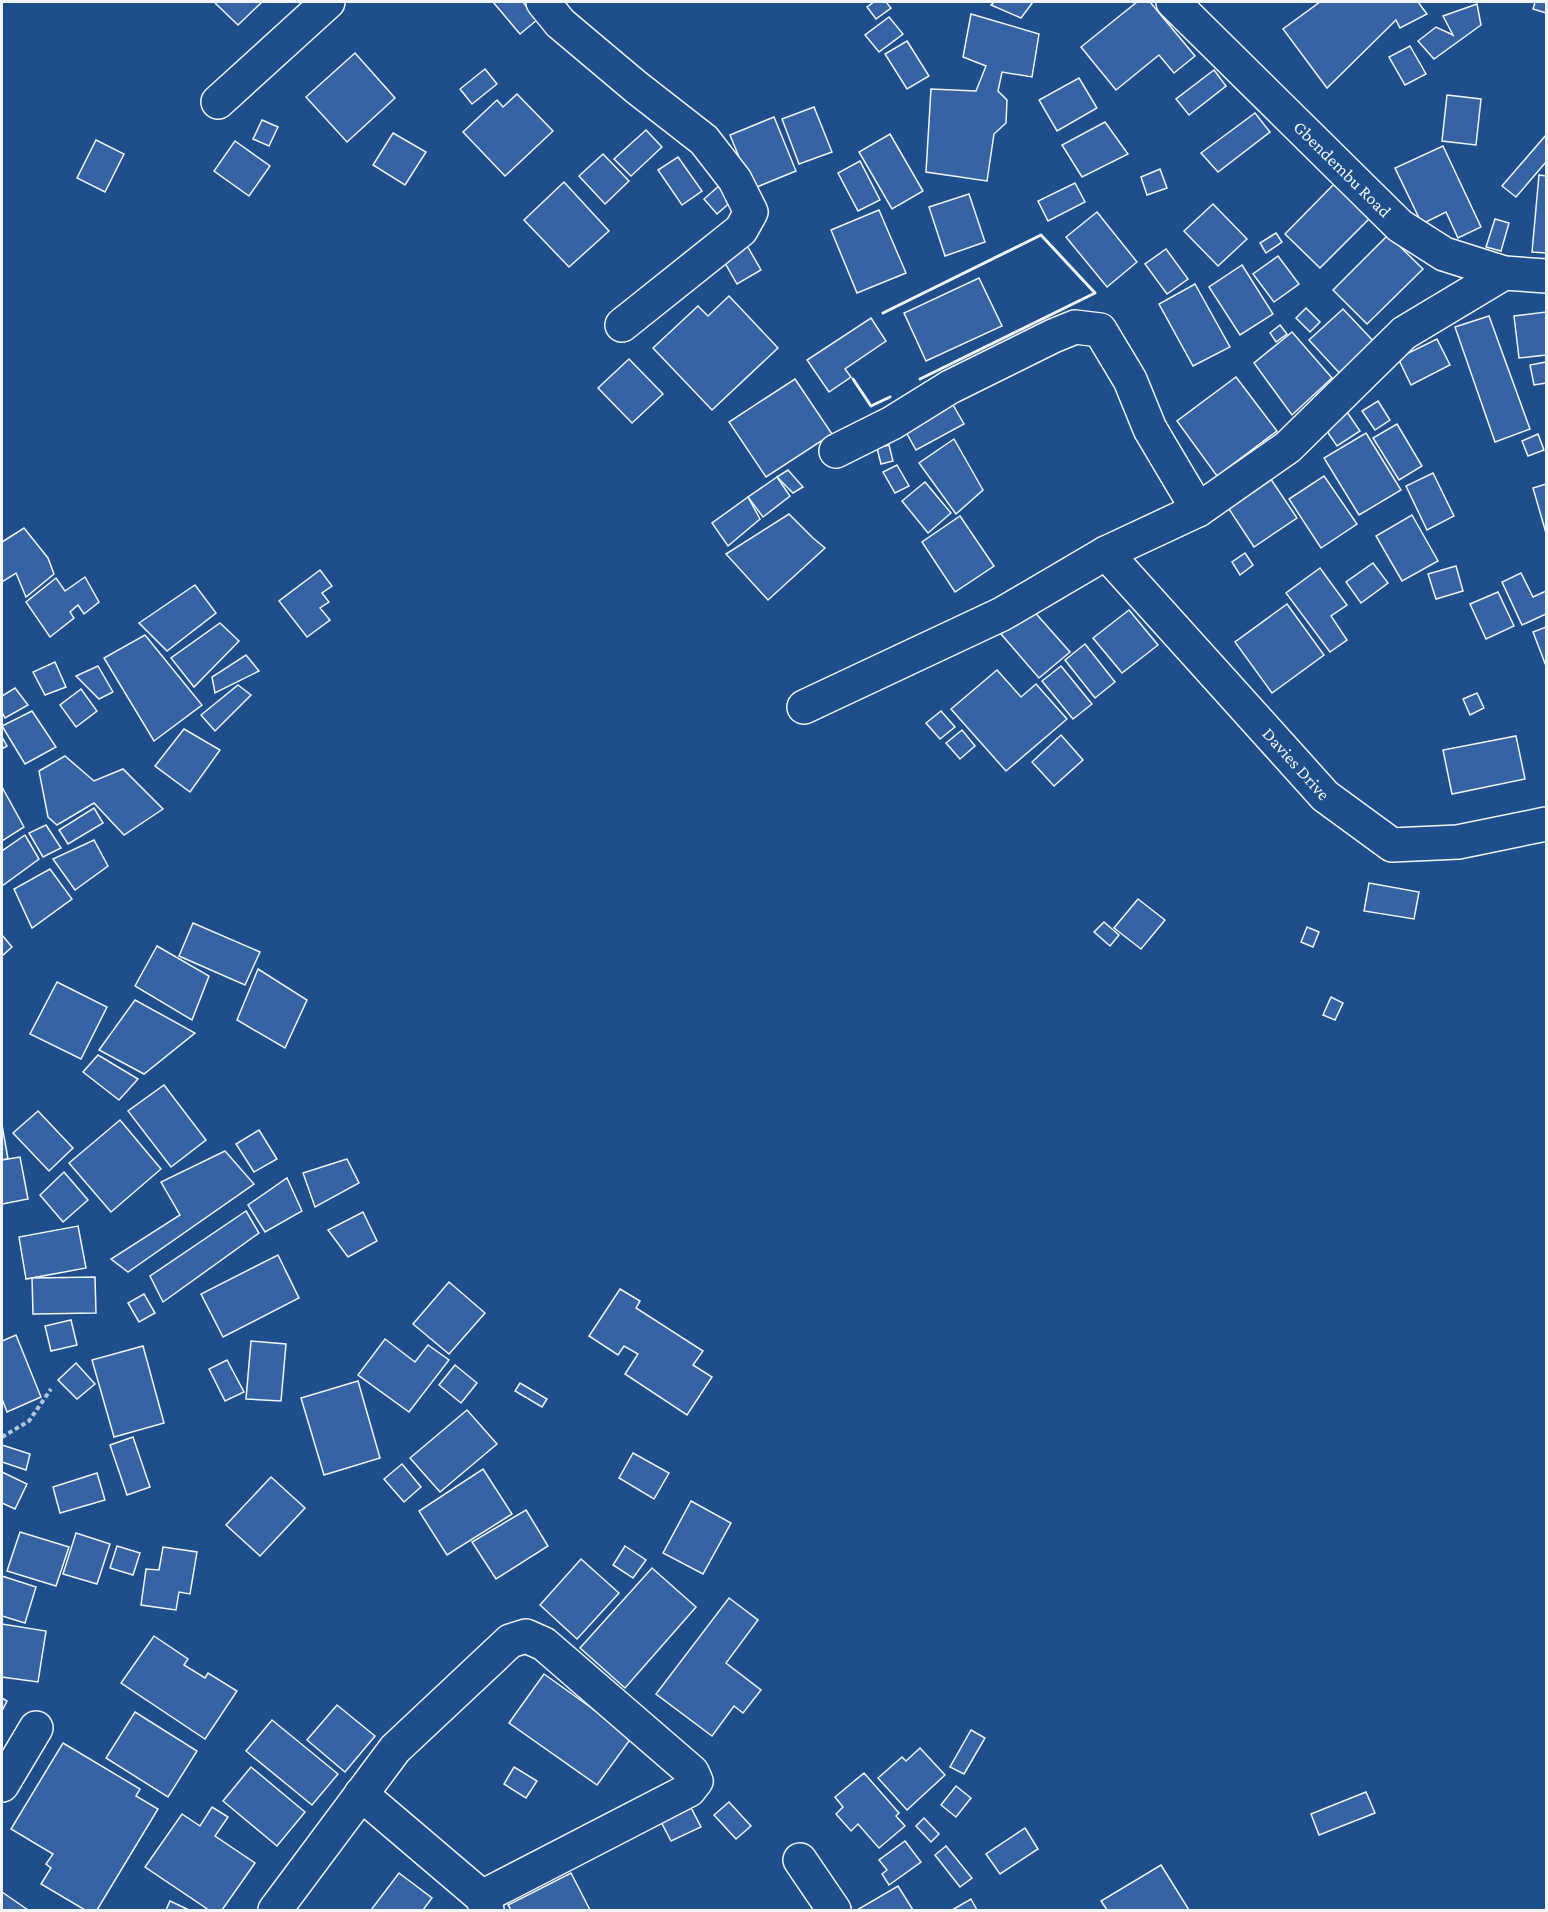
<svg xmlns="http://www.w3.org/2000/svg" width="1548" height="1912" font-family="'Crimson Pro',serif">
<rect width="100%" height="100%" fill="#1f4e8c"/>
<!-- building -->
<g fill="#3563a3" stroke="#f2f6ff" stroke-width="1.5">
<polygon points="214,2 262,2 238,25"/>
<polygon points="493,2 523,2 537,20 520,34"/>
<polygon points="874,2 886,2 891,8 876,19 867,7"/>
<polygon points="994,2 1033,2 1021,18 991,5"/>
<polygon points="1137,2 1150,2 1195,56 1174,73 1159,55 1116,90 1081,47"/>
<polygon points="1320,2 1418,2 1427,14 1400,28 1396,20 1327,88 1283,29"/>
<polygon points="1535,2 1546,2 1546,13 1533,9"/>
<polygon points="1477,4 1481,25 1434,59 1418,41 1436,27 1453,35 1443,16"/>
<polygon points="971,14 1039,34 1032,77 1002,72 998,91 1007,100 1006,123 994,134 987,181 926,172 931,89 976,91 986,66 963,57"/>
<polygon points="889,17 903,34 879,52 865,35"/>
<polygon points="907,41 929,76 907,89 885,54"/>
<polygon points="1410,46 1426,74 1405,85 1389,57"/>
<polygon points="355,53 395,98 347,142 306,97"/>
<polygon points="485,69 497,84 472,104 460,89"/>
<polygon points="1214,70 1226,86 1189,115 1176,99"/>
<polygon points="1079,78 1097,108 1057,131 1039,100"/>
<polygon points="517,94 553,131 505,176 463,132 497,100 503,107"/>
<polygon points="1447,95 1481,99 1476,145 1442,141"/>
<polygon points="814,107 832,152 799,164 782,119"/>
<polygon points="1255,113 1270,132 1218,172 1201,153"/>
<polygon points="774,117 796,171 752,189 730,135"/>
<polygon points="262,120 278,127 269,146 253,139"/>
<polygon points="1105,122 1128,154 1082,177 1062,145"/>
<polygon points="646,130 662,147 631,176 614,159"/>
<polygon points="393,133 426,152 405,185 373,165"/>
<polygon points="890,134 923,191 892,209 859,152"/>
<polygon points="1546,135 1546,162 1516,197 1502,186"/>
<polygon points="96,140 124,154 105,192 77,178"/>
<polygon points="235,141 270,166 249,196 214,171"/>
<polygon points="1443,146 1481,227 1458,238 1446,212 1422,224 1395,168"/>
<polygon points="603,154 629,181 605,204 579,176"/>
<polygon points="678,157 702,191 682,205 658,170"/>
<polygon points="860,161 880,200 858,211 838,173"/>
<polygon points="1160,169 1167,188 1147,195 1141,177"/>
<polygon points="1539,175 1546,176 1546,253 1532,252"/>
<polygon points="564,182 609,231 569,267 524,220"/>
<polygon points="1075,183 1085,202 1048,221 1038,201"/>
<polygon points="1334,184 1369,219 1320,268 1285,234"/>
<polygon points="720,185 733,200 717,214 704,199"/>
<polygon points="969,194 985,242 945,256 929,207"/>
<polygon points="1213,204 1247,239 1218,266 1184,231"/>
<polygon points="879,210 906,273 857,293 831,230"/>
<polygon points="1097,212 1137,262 1107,287 1066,237"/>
<polygon points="1495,219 1509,223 1501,251 1486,247"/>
<polygon points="1276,233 1282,242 1266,253 1260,243"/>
<polygon points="1388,235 1423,269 1367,324 1333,290"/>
<polygon points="745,242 761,270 737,284 721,256"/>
<polygon points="1166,249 1188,279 1167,294 1145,264"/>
<polygon points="1278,256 1299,284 1274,302 1253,274"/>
<polygon points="1242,265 1273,314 1240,335 1209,287"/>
<polygon points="979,278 1002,326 926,361 904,313"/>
<polygon points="1195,284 1230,347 1193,366 1159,304"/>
<polygon points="729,296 778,348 712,410 653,348 698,306 708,316"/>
<polygon points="1306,308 1320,322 1310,332 1296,318"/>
<polygon points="1343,309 1378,346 1344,378 1309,340"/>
<polygon points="1546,312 1546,355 1519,358 1514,316"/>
<polygon points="1489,316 1530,429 1495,442 1455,327"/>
<polygon points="871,318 886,341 845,369 851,377 829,392 807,360"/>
<polygon points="1280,325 1287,334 1276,342 1270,333"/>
<polygon points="1292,332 1332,378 1292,415 1254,363"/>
<polygon points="1437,339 1450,365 1411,385 1398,358"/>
<polygon points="629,359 663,394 632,423 598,388"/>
<polygon points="1546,362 1546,383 1534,385 1530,365"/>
<polygon points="1236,377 1277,431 1217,476 1177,421"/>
<polygon points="795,379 832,434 766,477 729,422"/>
<polygon points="949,398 964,424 916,450 901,423"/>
<polygon points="1378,401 1390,420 1375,430 1362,411"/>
<polygon points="1347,412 1360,431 1337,446 1324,427"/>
<polygon points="1397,424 1422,466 1399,480 1373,438"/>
<polygon points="1366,433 1401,490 1359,515 1324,458"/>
<polygon points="1538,434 1544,450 1528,456 1522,441"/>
<polygon points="954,439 983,490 956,514 919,463"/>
<polygon points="889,445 893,461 881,464 877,448"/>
<polygon points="897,465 909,486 895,493 883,472"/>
<polygon points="788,470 803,487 793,493 777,477"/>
<polygon points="1433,473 1454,516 1427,530 1406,486"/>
<polygon points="1324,476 1357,524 1321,548 1289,499"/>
<polygon points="777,477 790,496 763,517 748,497"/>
<polygon points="1270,478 1297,518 1254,547 1227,506"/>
<polygon points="925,482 951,513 928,533 902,501"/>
<polygon points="1546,484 1546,533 1533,488"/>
<polygon points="748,497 760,519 728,546 712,523"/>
<polygon points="789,514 813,538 825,548 768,600 726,554"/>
<polygon points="1412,515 1438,561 1402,581 1376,536"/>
<polygon points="960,516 994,566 955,592 922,542"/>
<polygon points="24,528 48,558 54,574 26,597 16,573 2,582 2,542"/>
<polygon points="1245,553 1253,565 1240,575 1232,562"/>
<polygon points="1373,563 1388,583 1361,603 1346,582"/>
<polygon points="1456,566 1463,591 1436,599 1428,574"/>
<polygon points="1320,568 1347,605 1331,616 1347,640 1330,652 1286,593"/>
<polygon points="320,570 332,586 322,593 329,602 320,608 330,620 307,637 279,601"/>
<polygon points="1521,573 1533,597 1546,591 1546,614 1522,625 1502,582"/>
<polygon points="85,577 99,602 84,614 78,605 70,612 74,618 50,637 26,602 56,578 65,591"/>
<polygon points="195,585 216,613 167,651 139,623"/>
<polygon points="1498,592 1514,626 1486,639 1470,604"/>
<polygon points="1287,604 1324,655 1272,693 1235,642"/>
<polygon points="1031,608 1070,652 1039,678 1001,634"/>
<polygon points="1129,610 1158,645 1122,673 1093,638"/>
<polygon points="220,623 239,641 194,687 171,658"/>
<polygon points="1546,627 1546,666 1533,632"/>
<polygon points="145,635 202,705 154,741 104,658"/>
<polygon points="1085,644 1115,682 1095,698 1065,660"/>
<polygon points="246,655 259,671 215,693 212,677"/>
<polygon points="55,662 66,687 45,695 33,672"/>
<polygon points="98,666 113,692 99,699 76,676"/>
<polygon points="1061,666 1092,704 1073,719 1042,681"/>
<polygon points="997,670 1021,697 1036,684 1067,719 1006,771 951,709"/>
<polygon points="238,685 251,695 215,731 201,715"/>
<polygon points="15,688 28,705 5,718 2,712 2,696"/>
<polygon points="81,689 97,711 76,727 60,705"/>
<polygon points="1477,693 1484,708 1470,715 1463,699"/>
<polygon points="32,711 56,747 25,764 2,726"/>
<polygon points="941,711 955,727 940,739 926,723"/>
<polygon points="184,729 220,750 190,792 155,766"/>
<polygon points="962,730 975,746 960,759 946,743"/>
<polygon points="1061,735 1083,760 1054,786 1032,762"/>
<polygon points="1516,736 1525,779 1452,794 1443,750"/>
<polygon points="2,737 7,746 2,749"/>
<polygon points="65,756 94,781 123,769 163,809 124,835 94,803 57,825 48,817 39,771"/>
<polygon points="2,787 24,827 2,841"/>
<polygon points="94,808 103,823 68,844 59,830"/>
<polygon points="46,825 61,848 43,857 29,833"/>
<polygon points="25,835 39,859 2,886 2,851"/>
<polygon points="94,840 108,866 75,890 53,859"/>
<polygon points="50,869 72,899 32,928 14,889"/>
<polygon points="1369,883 1419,892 1414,919 1364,911"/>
<polygon points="1138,899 1165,920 1141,949 1114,928"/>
<polygon points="1104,922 1119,935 1110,946 1094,932"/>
<polygon points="193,923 260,952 245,985 179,956"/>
<polygon points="1307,927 1319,932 1313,947 1301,942"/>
<polygon points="2,935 12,947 2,956"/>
<polygon points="157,946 209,976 192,1020 135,986"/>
<polygon points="258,969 307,1000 285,1048 237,1020"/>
<polygon points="57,982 107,1007 81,1059 30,1034"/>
<polygon points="1331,997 1343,1003 1335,1020 1323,1015"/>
<polygon points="135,1000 195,1033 144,1074 99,1050"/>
<polygon points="98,1055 138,1079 119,1100 83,1072"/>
<polygon points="164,1085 206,1140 171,1167 128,1111"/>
<polygon points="38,1111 73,1148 49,1171 13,1133"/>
<polygon points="120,1120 161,1169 111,1212 69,1163"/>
<polygon points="2,1125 8,1159 2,1160"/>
<polygon points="259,1130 277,1159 254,1172 236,1144"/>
<polygon points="225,1151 254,1184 128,1272 111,1259 180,1215 161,1182"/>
<polygon points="20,1157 28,1199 2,1204 2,1160"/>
<polygon points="347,1159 359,1183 315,1207 303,1173"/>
<polygon points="64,1172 88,1200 63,1222 40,1195"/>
<polygon points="287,1178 302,1211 265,1232 248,1205"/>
<polygon points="246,1211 259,1233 163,1302 150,1276"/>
<polygon points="363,1212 377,1241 348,1257 328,1230"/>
<polygon points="78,1226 86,1268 26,1279 19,1237"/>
<polygon points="278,1255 299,1298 223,1337 201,1294"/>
<polygon points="95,1277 96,1313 33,1314 32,1278"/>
<polygon points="449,1282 485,1313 449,1354 413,1324"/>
<polygon points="620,1289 640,1301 636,1308 703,1351 693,1365 712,1377 687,1415 625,1374 638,1354 624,1346 618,1355 589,1336"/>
<polygon points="144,1294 155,1313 139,1322 128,1303"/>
<polygon points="71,1320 77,1345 51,1351 45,1326"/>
<polygon points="16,1335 41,1397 7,1412 2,1399 2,1341"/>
<polygon points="385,1339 415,1362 428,1345 449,1360 409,1412 358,1375"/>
<polygon points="251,1341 286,1344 281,1401 246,1399"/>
<polygon points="143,1346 164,1423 114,1437 92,1360"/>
<polygon points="227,1360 244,1392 225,1401 209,1369"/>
<polygon points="76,1363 95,1384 77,1399 58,1380"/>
<polygon points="455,1365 477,1383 461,1403 439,1385"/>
<polygon points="358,1381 380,1458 324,1475 301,1398"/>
<polygon points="520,1383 547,1399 542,1407 515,1391"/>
<polygon points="467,1410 497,1444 440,1492 410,1458"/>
<polygon points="133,1437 150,1487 127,1495 110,1445"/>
<polygon points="2,1445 30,1454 26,1470 2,1462"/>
<polygon points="633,1453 669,1473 654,1499 619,1478"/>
<polygon points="402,1464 421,1487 404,1502 384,1479"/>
<polygon points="483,1469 512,1514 447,1555 419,1511"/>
<polygon points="2,1472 27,1484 15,1509 2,1503"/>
<polygon points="97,1473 105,1500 60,1513 53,1487"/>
<polygon points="271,1477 305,1508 260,1556 226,1525"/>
<polygon points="691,1501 731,1523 703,1574 663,1553"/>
<polygon points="526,1510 548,1546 496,1579 472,1542"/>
<polygon points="20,1532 69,1547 56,1586 7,1571"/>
<polygon points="76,1533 110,1544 97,1584 63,1574"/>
<polygon points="117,1546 140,1553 133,1575 110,1568"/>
<polygon points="625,1546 646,1560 633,1578 613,1565"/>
<polygon points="163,1547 197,1552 190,1594 179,1592 176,1610 141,1605 146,1569 159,1570"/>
<polygon points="581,1559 619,1593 577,1639 540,1605"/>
<polygon points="652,1568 696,1607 625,1688 580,1648"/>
<polygon points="2,1576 36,1587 25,1623 2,1616"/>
<polygon points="729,1598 758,1620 726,1663 761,1690 743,1713 734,1706 712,1736 656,1694"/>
<polygon points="2,1624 46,1631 38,1682 2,1677"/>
<polygon points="154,1636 188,1659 184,1665 205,1678 208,1673 237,1691 205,1739 121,1683"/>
<polygon points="544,1674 632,1737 597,1785 509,1723"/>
<polygon points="2,1698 7,1701 2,1711"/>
<polygon points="337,1705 375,1736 345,1772 307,1740"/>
<polygon points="135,1712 197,1751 168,1797 106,1758"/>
<polygon points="272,1720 338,1774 312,1805 246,1751"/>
<polygon points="971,1730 985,1738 964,1774 950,1767"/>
<polygon points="63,1743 140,1789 136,1796 158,1809 97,1910 85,1910 41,1884 51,1868 46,1864 53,1854 11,1829"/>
<polygon points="920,1748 945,1775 907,1810 878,1778 902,1757 906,1761"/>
<polygon points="251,1767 305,1812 277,1846 223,1801"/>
<polygon points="514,1767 537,1781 526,1798 504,1784"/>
<polygon points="864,1773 899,1813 896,1816 905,1826 879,1848 858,1824 851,1831 836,1814 843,1807 835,1797"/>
<polygon points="956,1786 971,1798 956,1817 941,1805"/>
<polygon points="1366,1792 1375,1813 1319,1835 1311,1814"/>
<polygon points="687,1800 701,1827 671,1841 657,1814"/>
<polygon points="729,1802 751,1826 736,1839 714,1815"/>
<polygon points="212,1807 228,1817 215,1836 255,1863 222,1910 209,1910 145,1867 182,1814 200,1826"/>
<polygon points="924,1818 939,1834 931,1842 916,1826"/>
<polygon points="1025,1828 1038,1849 1000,1874 986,1854"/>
<polygon points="905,1841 921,1862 889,1885 882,1874 887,1870 879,1860"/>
<polygon points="946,1846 972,1878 960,1887 935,1855"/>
<polygon points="1161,1865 1189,1910 1107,1910 1101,1901"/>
<polygon points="399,1873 432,1898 423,1910 371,1910"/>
<polygon points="571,1873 590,1910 511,1910 508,1905"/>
<polygon points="898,1886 913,1910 857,1910"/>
<polygon points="2,1892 28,1910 2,1910"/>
<polygon points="971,1899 977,1910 952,1910"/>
<polygon points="170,1901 189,1910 166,1910"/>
</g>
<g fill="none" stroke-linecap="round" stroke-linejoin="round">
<!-- minor casing -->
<g stroke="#f2f6ff" stroke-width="36">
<g id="minor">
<polyline points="543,2 560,23 636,87 704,140 735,180 751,212 741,230 622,325"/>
<path id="s1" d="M1173,2L1400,226L1444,254L1504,273L1546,276"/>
<polyline points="218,102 328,2"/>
<polyline points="836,451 892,423 950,387 1053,336 1075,327 1100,330 1130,380 1150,429 1198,510"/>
<path id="s2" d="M1106,553L1325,796L1392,845L1458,842L1546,824"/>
<polyline points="804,707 1002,614 1106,553 1198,510 1288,447 1404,333 1504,273"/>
<polyline points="2,1785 36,1728"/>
<polyline points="361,1794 482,1897 487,1910"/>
<polyline points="800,1860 834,1910"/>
<polyline points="275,1910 395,1749 510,1641 526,1636 544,1644 692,1772 696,1781 689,1790 482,1897"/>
</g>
</g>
<!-- path -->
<polyline stroke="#b3c4dc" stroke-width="4" stroke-dasharray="4.5 3" stroke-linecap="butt" points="2,1437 29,1421 51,1389"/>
<!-- minor -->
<use href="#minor" stroke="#1f4e8c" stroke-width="33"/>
<!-- wall -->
<g stroke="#f2f6ff" stroke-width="3">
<polyline points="883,313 1041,235 1095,293 920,379"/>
<polyline points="853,379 871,406 890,397"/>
</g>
</g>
<g text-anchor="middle" stroke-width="4.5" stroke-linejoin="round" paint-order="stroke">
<!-- street labels -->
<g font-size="18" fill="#f2f6ff" stroke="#1f4e8c">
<text dy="6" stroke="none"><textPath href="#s1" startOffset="238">Gbendembu Road</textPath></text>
<text dy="6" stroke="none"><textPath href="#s2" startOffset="284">Davies Drive</textPath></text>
</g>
</g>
<!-- border -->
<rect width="1548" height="1912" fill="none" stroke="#f2f6ff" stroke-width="6"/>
</svg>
